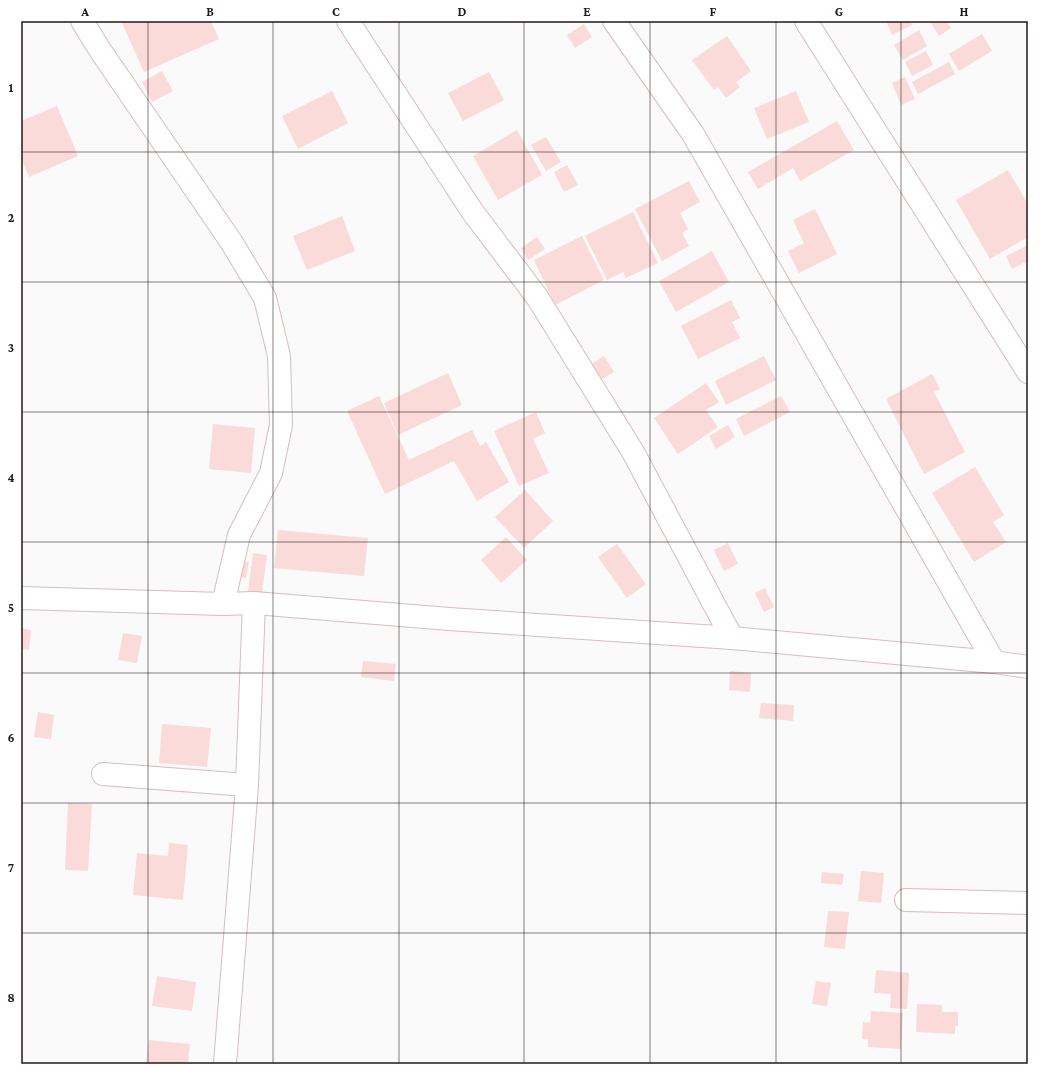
<svg xmlns="http://www.w3.org/2000/svg" width="1049" height="1085" font-family="'Crimson Pro',serif">
<rect width="100%" height="100%" fill="#fafafa"/>
<!-- building -->
<g fill="#fbdada">
<polygon points="127,21 211,21 219,39 144,72 122,23"/>
<polygon points="886,21 910,21 912,25 892,35"/>
<polygon points="934,21 946,21 951,28 939,36 931,23"/>
<polygon points="584,24 592,37 575,48 567,35"/>
<polygon points="919,30 927,46 903,60 894,45"/>
<polygon points="982,34 992,51 959,71 949,54"/>
<polygon points="727,36 751,71 736,82 740,87 726,98 718,87 714,90 692,60"/>
<polygon points="926,51 933,65 912,76 905,62"/>
<polygon points="949,62 955,74 918,94 912,82"/>
<polygon points="162,71 173,91 152,102 142,82"/>
<polygon points="489,72 504,100 463,121 448,93"/>
<polygon points="905,77 915,99 901,105 892,83"/>
<polygon points="332,91 348,123 298,149 282,116"/>
<polygon points="796,91 809,122 767,139 754,108"/>
<polygon points="57,106 78,156 29,177 21,158 21,121"/>
<polygon points="837,121 854,150 800,181 793,168 758,189 748,172"/>
<polygon points="517,130 542,175 498,200 473,156"/>
<polygon points="546,137 561,162 546,171 531,145"/>
<polygon points="567,165 578,185 564,192 554,172"/>
<polygon points="1008,170 1028,204 1028,237 990,259 956,200"/>
<polygon points="689,181 700,202 680,213 688,229 682,233 689,246 662,261 635,209"/>
<polygon points="815,209 837,254 799,273 788,251 804,243 793,220"/>
<polygon points="633,212 658,263 626,278 623,272 607,280 585,236"/>
<polygon points="342,216 355,251 307,270 293,236"/>
<polygon points="582,236 604,280 555,305 534,260"/>
<polygon points="537,237 545,249 528,260 521,248"/>
<polygon points="1028,245 1028,261 1012,269 1006,256"/>
<polygon points="712,251 729,282 676,312 659,281"/>
<polygon points="731,300 740,318 732,322 740,338 698,359 681,326"/>
<polygon points="604,356 614,372 599,381 590,365"/>
<polygon points="764,356 776,380 726,405 715,381"/>
<polygon points="448,373 462,405 398,435 384,403"/>
<polygon points="932,374 940,389 934,392 965,452 924,474 886,399"/>
<polygon points="706,383 719,402 706,410 718,427 678,454 654,418"/>
<polygon points="379,396 409,460 472,430 480,446 486,442 509,482 477,501 454,461 385,494 347,411"/>
<polygon points="781,396 790,412 744,436 736,419"/>
<polygon points="536,412 545,433 533,439 549,473 519,486 494,431"/>
<polygon points="213,424 255,428 251,473 209,469"/>
<polygon points="728,425 735,437 716,449 709,436"/>
<polygon points="975,467 1004,515 993,522 1006,542 974,562 932,493"/>
<polygon points="525,490 553,521 524,548 495,517"/>
<polygon points="278,530 368,538 364,576 274,568"/>
<polygon points="506,537 527,560 501,583 481,560"/>
<polygon points="728,543 738,564 724,571 714,550"/>
<polygon points="617,544 646,584 627,598 598,557"/>
<polygon points="253,553 267,555 262,594 248,592"/>
<polygon points="237,560 249,562 246,578 235,576"/>
<polygon points="765,588 774,607 764,612 755,593"/>
<polygon points="21,628 31,630 29,650 21,649"/>
<polygon points="123,633 142,636 137,663 118,660"/>
<polygon points="363,661 396,664 394,681 361,677"/>
<polygon points="730,671 751,673 750,692 729,690"/>
<polygon points="761,703 794,705 793,721 759,718"/>
<polygon points="38,712 54,715 51,739 34,737"/>
<polygon points="162,724 211,728 207,767 159,763"/>
<polygon points="68,803 92,804 88,871 65,870"/>
<polygon points="169,843 188,845 183,900 133,895 137,853 168,856"/>
<polygon points="861,871 884,873 881,903 858,901"/>
<polygon points="822,872 844,874 842,885 821,883"/>
<polygon points="828,911 849,912 845,949 824,947"/>
<polygon points="876,970 909,973 907,1009 890,1008 891,994 874,993"/>
<polygon points="157,976 196,982 192,1011 152,1006"/>
<polygon points="816,981 831,983 827,1006 812,1004"/>
<polygon points="917,1004 942,1005 942,1012 958,1012 958,1026 955,1026 955,1034 916,1032"/>
<polygon points="871,1011 903,1013 901,1049 868,1047 868,1039 862,1039 863,1022 870,1023"/>
<polygon points="149,1040 190,1044 188,1064 146,1064"/>
</g>
<g fill="none" stroke-linecap="round" stroke-linejoin="round">
<!-- minor casing -->
<g stroke="#dbbbbb" stroke-width="24">
<g id="minor">
<polyline points="82,21 100,50 232,243 265,298 279,356 281,425 271,473 239,535 223,604"/>
<polyline points="348,21 472,211 537,297 633,452 732,638"/>
<polyline points="614,21 693,134 994,662"/>
<polyline points="806,21 1028,372"/>
<polyline points="21,598 223,604 254,603 449,619 732,638 994,662 1028,667"/>
<polyline points="103,774 247,785"/>
<polyline points="906,900 1028,903"/>
<polyline points="225,1064 247,785 254,603"/>
</g>
</g>
<!-- minor -->
<use href="#minor" stroke="#fff" stroke-width="22"/>
</g>
<!-- grid -->
<path fill="none" stroke="#231818" stroke-width="1" stroke-opacity="0.55" d="M148,21V1064M273,21V1064M399,21V1064M524,21V1064M650,21V1064M776,21V1064M901,21V1064M21,152H1028M21,282H1028M21,412H1028M21,542H1028M21,673H1028M21,803H1028M21,933H1028"/>
<!-- border -->
<rect width="1049" height="1085" fill="none" stroke="#ffffff" stroke-width="44"/>
<rect x="22" y="22" width="1005" height="1041" fill="none" stroke="#231818" stroke-width="1.5"/>
<g font-size="13" text-anchor="middle" font-weight="bold" fill="#231818">
<text x="85" y="16">A</text>
<text x="210" y="16">B</text>
<text x="336" y="16">C</text>
<text x="462" y="16">D</text>
<text x="587" y="16">E</text>
<text x="713" y="16">F</text>
<text x="839" y="16">G</text>
<text x="964" y="16">H</text>
<text x="11" y="92">1</text>
<text x="11" y="222">2</text>
<text x="11" y="352">3</text>
<text x="11" y="482">4</text>
<text x="11" y="612">5</text>
<text x="11" y="742">6</text>
<text x="11" y="872">7</text>
<text x="11" y="1002">8</text>
</g>
</svg>
